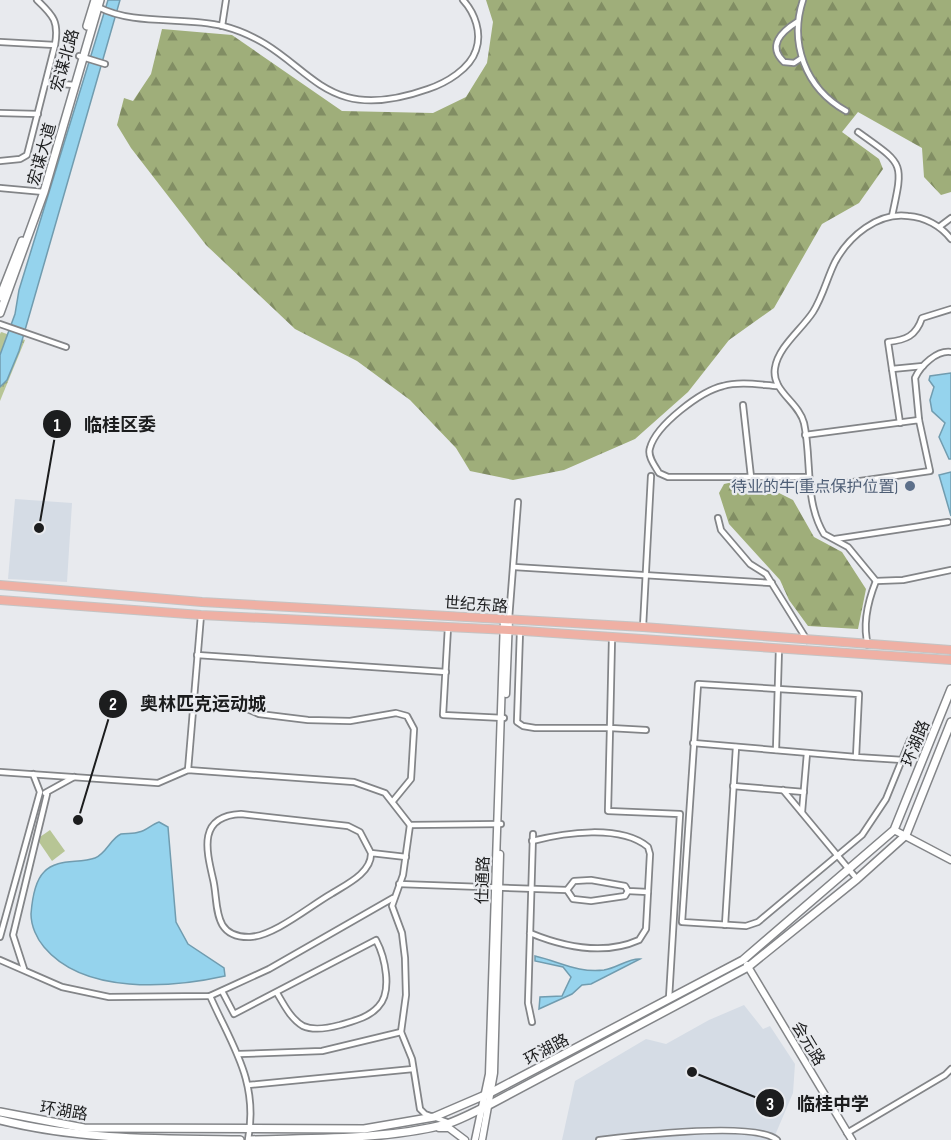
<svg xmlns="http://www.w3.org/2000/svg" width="951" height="1140" font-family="'Sofia Sans Condensed','Noto Sans SC',sans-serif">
<defs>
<pattern id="forest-firs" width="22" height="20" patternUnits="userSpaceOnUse" patternTransform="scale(1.5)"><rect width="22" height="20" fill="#9fae7a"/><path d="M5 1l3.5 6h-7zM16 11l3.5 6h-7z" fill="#818d63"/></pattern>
<pattern id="park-crowns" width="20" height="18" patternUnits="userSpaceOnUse" patternTransform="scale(1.5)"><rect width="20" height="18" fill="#b7c595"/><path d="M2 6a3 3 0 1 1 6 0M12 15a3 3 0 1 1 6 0" fill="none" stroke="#9da980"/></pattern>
</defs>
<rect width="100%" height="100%" fill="#e8eaee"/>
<!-- built -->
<g fill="#d5dce5">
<polygon points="15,499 72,503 67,582 8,579"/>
<polygon points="744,1005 763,1029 770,1026 795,1064 793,1093 773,1140 562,1140 575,1081 646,1039 666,1044 709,1020"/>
</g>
<!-- forest -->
<g fill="url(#forest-firs)">
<polygon points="486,0 951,0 951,192 941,195 924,177 922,148 858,112 842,132 879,159 883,169 859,203 822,224 774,308 729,340 688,392 635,439 564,470 513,480 470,471 456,448 410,400 357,361 295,329 206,245 131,148 117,125 124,98 133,101 151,74 162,29 232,35 342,111 433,113 466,97 487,63 493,22"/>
<polygon points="738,481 763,485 793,500 814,537 842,552 866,589 858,629 808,626 789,600 780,580 729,524 719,493 724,484"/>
</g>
<!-- park -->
<polygon fill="url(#park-crowns)" points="1,332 25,340 0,401 0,334"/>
<!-- garden -->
<polygon fill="#b7c595" points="50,830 65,851 52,861 37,839"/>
<!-- water -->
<g fill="#95d3ed" stroke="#719caf" stroke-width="1.5">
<polygon points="108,0 120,0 19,351 7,380 0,387 0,355 15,314 19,290"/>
<polygon points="951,373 951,459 949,459 939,437 945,423 932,411 930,400 934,387 929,380 930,376"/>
<polygon points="951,472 951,516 939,475"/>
<path d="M159,822L168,827L176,922L188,944L224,968L225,976C171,988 84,995 44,947C37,939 31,926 31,914C32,901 34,882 44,872C57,858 78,864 95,858C106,854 111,838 121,834C127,833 134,834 139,832C146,831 152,824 159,822Z"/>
<path d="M535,956C561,962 577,973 604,970C617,968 629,958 640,959L591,984L582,985L572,994L539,1009L540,997L562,996L571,977L563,967L535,961Z"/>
</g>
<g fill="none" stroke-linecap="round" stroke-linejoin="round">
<!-- minor casing -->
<g stroke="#838588" stroke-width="8">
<g id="minor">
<path d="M803,0C789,43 805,88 846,111"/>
<path d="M98,7C135,26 183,16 223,26C312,49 312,130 428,89C446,83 470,69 476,50C482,33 475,13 463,0"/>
<path d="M797,22C781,32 767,46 784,62L794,63L800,59"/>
<polyline points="222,26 226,0"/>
<polyline points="0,42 55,45"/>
<polyline points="79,56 105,64"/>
<polyline points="46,83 75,85"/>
<polyline points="0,113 38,114"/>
<path d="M858,132C904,165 904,161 892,216"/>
<path d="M0,161L20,159L27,155L55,45C59,22 54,16 37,0"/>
<polyline points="0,188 44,192"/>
<polyline points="939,227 951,218"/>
<path d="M951,239C941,226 925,217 908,216C878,212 849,236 835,262C827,278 823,296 813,312C802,329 778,347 775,368C771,391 799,402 804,423C812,459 804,501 824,534L848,547L876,581L903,580L951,570"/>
<polyline points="0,324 66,347"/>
<polyline points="892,369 923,366"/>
<path d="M778,386C761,385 740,381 723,386C701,391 656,425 650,448C647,456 655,466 659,473L668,477H809"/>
<polyline points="743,405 751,477"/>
<path d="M919,420L915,378C921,365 937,350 951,352"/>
<path d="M900,423L888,342C906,340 916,336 922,318L951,309"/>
<polyline points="805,435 919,420 930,471 811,488"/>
<polyline points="718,518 721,530 750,564 766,574 807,640"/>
<polyline points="835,539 948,522"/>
<polyline points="514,567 772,583"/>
<polyline points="509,619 518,502"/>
<polyline points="448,627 443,715 504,718"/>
<polyline points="643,627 651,476"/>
<polyline points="520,631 517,722 523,726 535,728 610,728 608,811 680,814 669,998"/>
<polyline points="612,638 610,728 646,730"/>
<path d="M868,645C862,623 868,601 876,581"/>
<polyline points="197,655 446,672"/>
<polyline points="194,699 226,700 259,714 308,720 350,721 396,713 407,716 414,729 411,779 393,801"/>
<polyline points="693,743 856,757"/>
<polyline points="776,750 779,648"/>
<polyline points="903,760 856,757 859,694 698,684 682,922 746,926 758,922 862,835 886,799 910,740"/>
<polyline points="188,770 201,615"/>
<polyline points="0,772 158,783 188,770 354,782 385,793 410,825 501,824"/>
<polyline points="733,786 804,792"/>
<polyline points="783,790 857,879"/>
<polyline points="45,793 74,777"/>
<polyline points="802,812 807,753"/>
<polyline points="410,825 403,875 392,906 402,933 405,958 406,995 401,1032 412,1059 420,1109 425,1114 450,1123"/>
<path d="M371,853C372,873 345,885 331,894C310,906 274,936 250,937C211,938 219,903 213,879C206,849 198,816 241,814L348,826L360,832L371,853L406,857"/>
<polyline points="399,884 567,890"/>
<polyline points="567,890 574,881 591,880 625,886 628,891 648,892"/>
<polyline points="567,890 573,899 591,901 625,896 628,891"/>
<polyline points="725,925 736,747"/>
<path d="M530,933C564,947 603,956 639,940L646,929L650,854L648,847C620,824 564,833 532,841"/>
<polyline points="0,937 40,792 33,774"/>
<polyline points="0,960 62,987 109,997 210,996 269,969 393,898"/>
<polyline points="24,969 13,935 47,794"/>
<path d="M222,991L234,1014L376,940C385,957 393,992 378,1007C368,1018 353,1021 340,1025C329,1028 314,1031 303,1026C291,1019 284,1005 277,993"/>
<path d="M210,996C232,1046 259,1081 248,1140"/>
<polyline points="532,1022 528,1003 533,834"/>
<polyline points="239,1054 322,1051 401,1032"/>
<polyline points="248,1085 413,1069"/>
<polyline points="847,1133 945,1075 951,1069"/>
<path d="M599,1140C632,1136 755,1121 777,1140"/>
</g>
</g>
<!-- tertiary casing -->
<g stroke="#838588" stroke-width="9">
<g id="tertiary">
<polyline points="506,694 509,619"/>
<polyline points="894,830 951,860"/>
<polyline points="747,965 852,1140"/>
<polyline points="439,1128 449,1128 465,1140"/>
<polyline points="475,1140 489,1074 504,619"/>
<polyline points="482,1140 494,1073 500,854"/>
</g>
</g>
<!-- secondary casing -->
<g stroke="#838588" stroke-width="10">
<g id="secondary">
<polyline points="87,26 95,0"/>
<polyline points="0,297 22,241"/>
<polyline points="0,313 44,192 100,0"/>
<polyline points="0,1112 84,1128 364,1129 434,1117 492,1092 743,960 894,830 951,689"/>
<path d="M0,1120C79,1140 159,1139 240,1140"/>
<path d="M250,1140C315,1138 385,1140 447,1124C462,1119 476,1111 489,1105L748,967L857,879L906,835L951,722"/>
</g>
</g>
<!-- primary casing -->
<g stroke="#c4c4c4" stroke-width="10">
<g id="primary">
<polyline points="0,585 202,602 643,627 951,650"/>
<polyline points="0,600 201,615 509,630 951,660"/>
</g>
</g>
<!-- minor -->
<use href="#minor" stroke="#fff" stroke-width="4.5"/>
<!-- tertiary -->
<use href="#tertiary" stroke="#fff" stroke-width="6"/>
<!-- secondary -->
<use href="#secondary" stroke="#fff" stroke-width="7"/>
<!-- primary -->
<use href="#primary" stroke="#efb0a4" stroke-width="8"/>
</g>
<!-- markers -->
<circle fill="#5c6f8a" stroke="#e8eaee" stroke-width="2" cx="910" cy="486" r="6"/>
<g text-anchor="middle" stroke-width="4.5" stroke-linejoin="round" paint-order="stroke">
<!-- street labels -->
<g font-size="16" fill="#1c1d1e" stroke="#e8eaee">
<text transform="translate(64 60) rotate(-74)" y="6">宏谋北路</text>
<text transform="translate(41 154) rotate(-74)" y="6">宏谋大道</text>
<text transform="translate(476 604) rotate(4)" y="6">世纪东路</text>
<text transform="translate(915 743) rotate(-68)" y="6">环湖路</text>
<text transform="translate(482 880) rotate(-88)" y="6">仕通路</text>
<text transform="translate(809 1043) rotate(59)" y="6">会元路</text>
<text transform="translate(546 1049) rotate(-28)" y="6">环湖路</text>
<text transform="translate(64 1110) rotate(9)" y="6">环湖路</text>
</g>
<!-- service labels -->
<g font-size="16" fill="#4e5e75" stroke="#e8eaee" text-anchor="end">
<text x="898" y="492">待业的牛(重点保护位置)</text>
</g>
</g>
<!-- callouts -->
<path fill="none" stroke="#1c1d1e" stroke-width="2" d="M39 528L57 424M78 820L113 704M692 1072L770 1103"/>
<g fill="#1c1d1e" stroke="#e8eaee" stroke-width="2">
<circle cx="39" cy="528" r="6"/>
<circle cx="78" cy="820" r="6"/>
<circle cx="692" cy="1072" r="6"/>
<circle cx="57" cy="424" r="15"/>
<circle cx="113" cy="704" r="15"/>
<circle cx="770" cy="1103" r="15"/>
</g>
<g font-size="18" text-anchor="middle" font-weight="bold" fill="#fff">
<text x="57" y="431">1</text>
<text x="113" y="710">2</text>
<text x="770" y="1110">3</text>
</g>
<g font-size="18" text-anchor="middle" font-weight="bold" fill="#1c1d1e" stroke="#e8eaee" stroke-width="4.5" stroke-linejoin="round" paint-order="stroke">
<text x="120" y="431">临桂区委</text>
<text x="203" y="710">奥林匹克运动城</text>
<text x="833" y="1110">临桂中学</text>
</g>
</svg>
